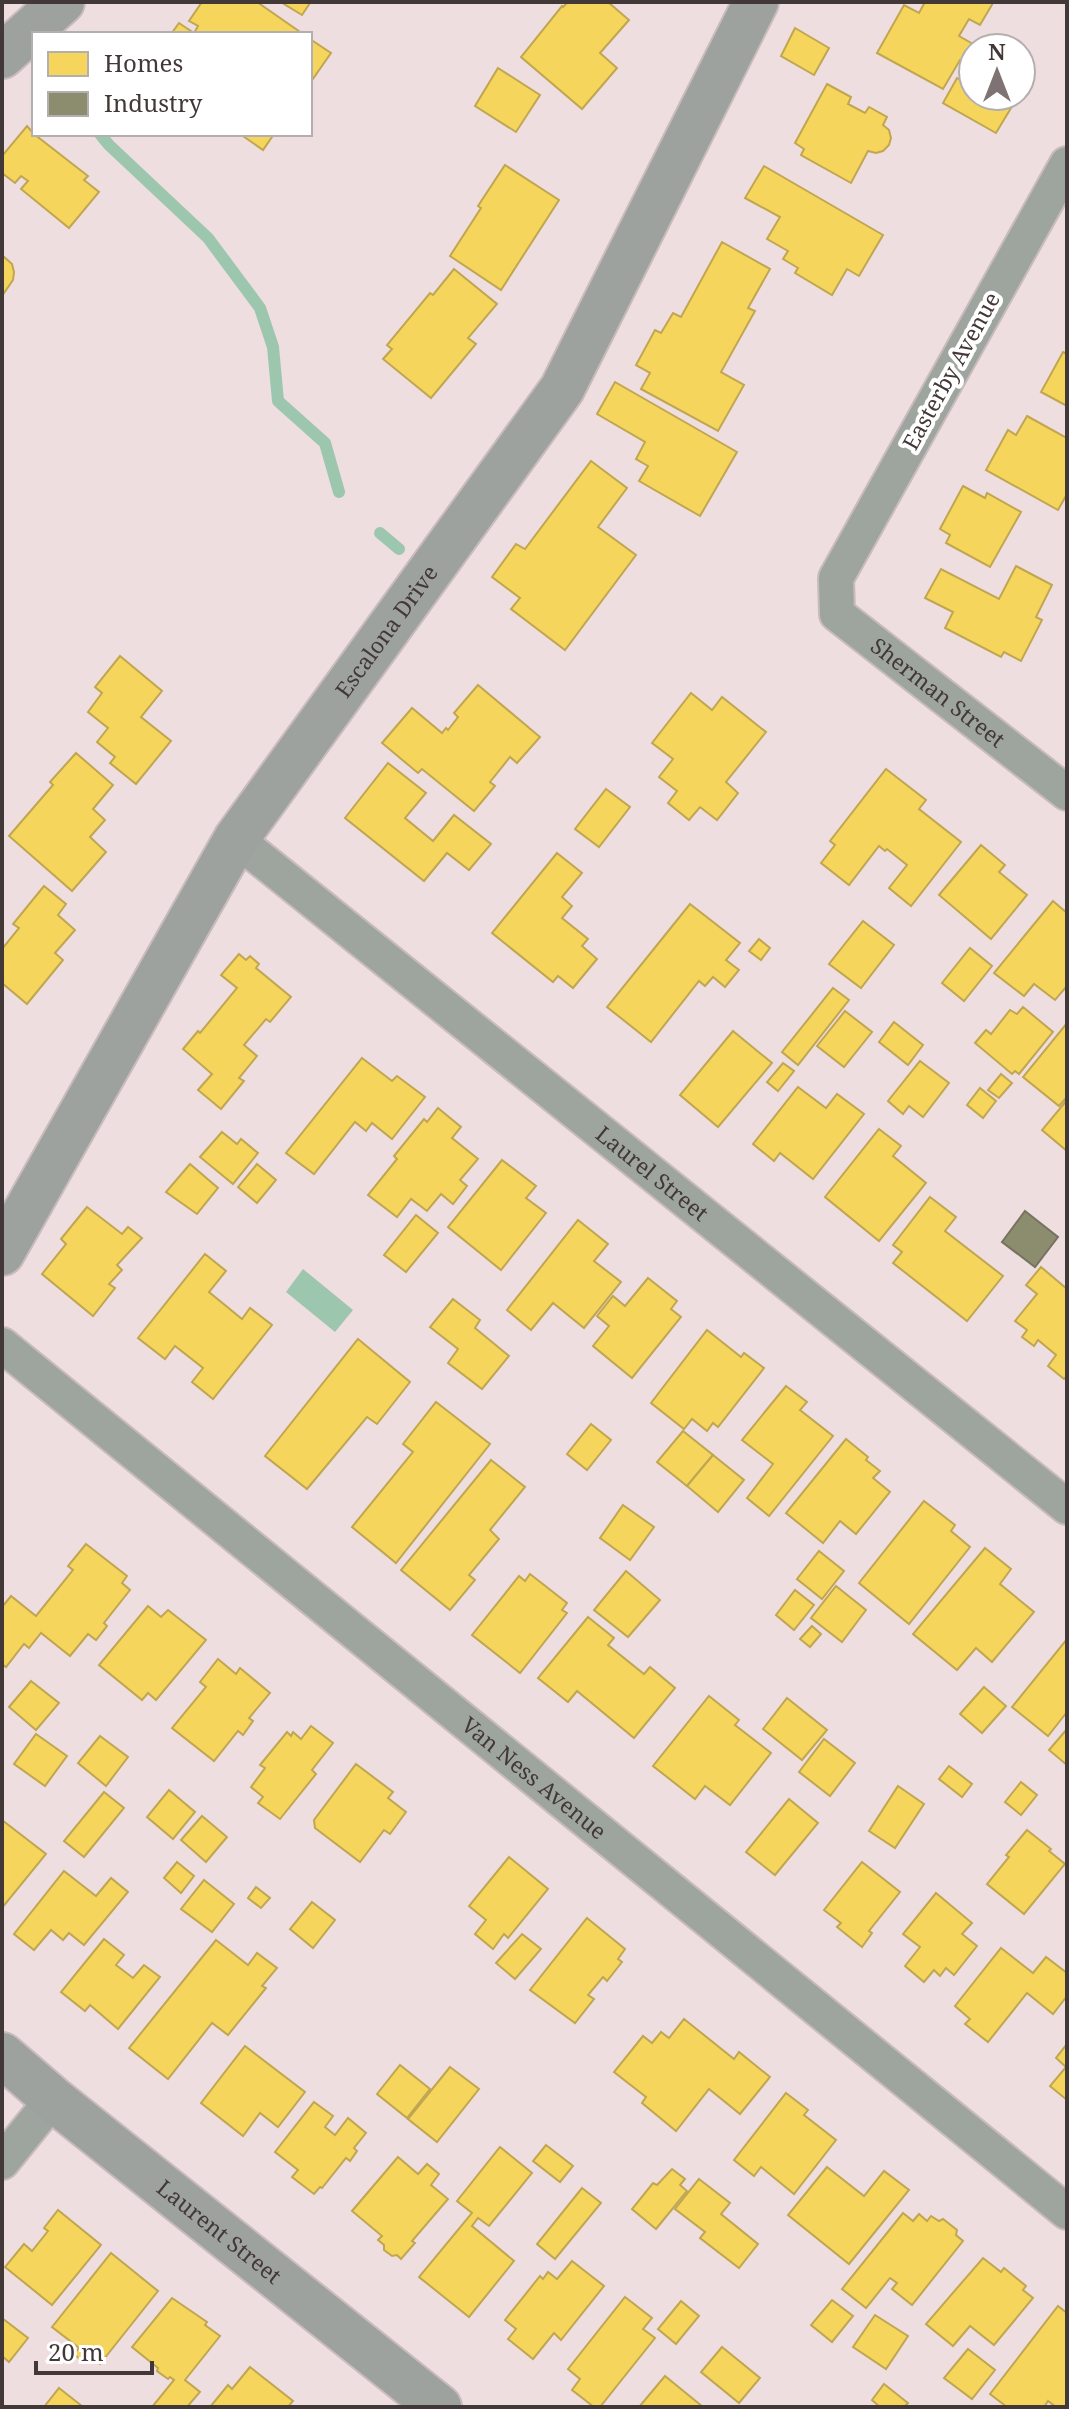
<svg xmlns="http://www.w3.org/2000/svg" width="1069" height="2409" font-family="'Noto Serif',serif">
<rect width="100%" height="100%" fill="#efdedf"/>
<!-- water -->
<polygon fill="#9dc6af" points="303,1269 353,1310 335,1332 286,1292"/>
<!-- homes -->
<g fill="#f6d55c" stroke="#c0a651" stroke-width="2">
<polygon points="202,2 257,2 303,34 171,34 179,23 194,33 198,26 189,21"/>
<polygon points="286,2 310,2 310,3 302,15 284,4"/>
<polygon points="568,2 608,2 629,20 600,53 617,68 582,109 521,57 562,6 563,7"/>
<polygon points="925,2 993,3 980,25 969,19 959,36 980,48 973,48 973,61 971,66 960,60 943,89 877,53 904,5 919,13"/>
<polygon points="795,28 829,48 814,75 781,56"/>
<polygon points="310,39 331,53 310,83"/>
<polygon points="498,68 540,95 516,132 475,106"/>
<polygon points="957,78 973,87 973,96 1014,96 1008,106 1011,108 996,133 943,103"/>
<polygon points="827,84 851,97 848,104 865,113 869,107 887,117 883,125 889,130 891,138 889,145 883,151 876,153 868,151 851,183 801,155 804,149 795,143"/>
<polygon points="27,126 34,134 88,176 84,180 99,192 69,228 21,189 28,181 21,176 15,183 2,173 2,156"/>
<polygon points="240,134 274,134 263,150"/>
<polygon points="505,165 559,200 501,290 450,256 481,208 478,206"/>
<polygon points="764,166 883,235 859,276 847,269 832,295 795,273 798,268 783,259 788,251 767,239 780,217 745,198"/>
<polygon points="722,242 770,269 748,308 755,311 721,372 744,385 718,431 641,389 650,373 636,365 655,330 661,333 673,313 681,317"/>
<polygon points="2,255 12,264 14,272 13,280 2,296"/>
<polygon points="454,269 497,304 468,338 476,344 431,398 383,359 392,349 387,345 430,293 433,295"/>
<polygon points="1063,352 1067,354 1067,406 1041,392"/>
<polygon points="615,382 737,452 700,516 639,481 648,466 636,459 645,442 597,414"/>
<polygon points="1027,416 1067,438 1067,494 1058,510 986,470 1008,430 1016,435"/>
<polygon points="591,461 627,488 598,527 636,555 565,650 511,609 520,598 492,577 516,544 525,549"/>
<polygon points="963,486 985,498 987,493 1021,512 990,567 946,543 950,535 940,529"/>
<polygon points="1016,566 1052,585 1036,617 1042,620 1021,661 1004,652 1001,657 945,628 953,612 925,598 941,569 999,599"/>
<polygon points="120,656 162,691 141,717 171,741 136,784 110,763 115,757 97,742 108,728 88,712 102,693 95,687"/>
<polygon points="478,685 540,737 517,763 510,757 490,782 495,786 474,811 422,769 418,773 382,743 412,708 442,733 446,728 448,730 458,717 454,713"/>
<polygon points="691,693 712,710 722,697 766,732 726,782 738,793 717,820 700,807 689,820 668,803 677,791 659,777 673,759 652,743"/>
<polygon points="76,753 113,785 93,809 105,820 90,837 106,852 72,891 9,836 53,785 50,782"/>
<polygon points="388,763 426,793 405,818 433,841 454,815 491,844 469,870 447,853 424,881 345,818"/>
<polygon points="886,769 926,800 919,809 961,842 911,906 889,888 907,865 887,849 885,851 879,846 849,885 821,863 835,845 830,841"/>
<polygon points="606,789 630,807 599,847 575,829"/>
<polygon points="981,845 1005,865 999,872 1027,895 991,939 939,895"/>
<polygon points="557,853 582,873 562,897 572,906 562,918 588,939 582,946 597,959 573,988 558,976 553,982 492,933"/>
<polygon points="44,886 66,904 58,915 75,930 55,953 63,960 27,1004 2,983 2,949 19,928 13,924"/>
<polygon points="1053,901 1067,913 1067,986 1055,1000 1034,984 1024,996 994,973"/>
<polygon points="690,904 740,943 726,960 739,970 725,987 713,977 705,986 699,981 651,1042 607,1007"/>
<polygon points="863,921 894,945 861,988 829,964"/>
<polygon points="759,939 770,948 761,960 749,951"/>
<polygon points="970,948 992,966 964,1001 942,983"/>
<polygon points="239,954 246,960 250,956 259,964 256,968 291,997 270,1022 266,1019 244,1045 257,1056 239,1078 244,1081 221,1109 198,1090 212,1074 183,1049 198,1031 200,1033 237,988 221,975"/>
<polygon points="833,988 849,1000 798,1065 782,1052"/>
<polygon points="1023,1007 1053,1032 1019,1074 1015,1071 1012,1074 975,1043 986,1030 991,1034 1010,1010 1017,1014"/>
<polygon points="845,1011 872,1032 844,1067 817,1046"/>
<polygon points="894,1022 923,1045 908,1065 879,1042"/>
<polygon points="1067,1023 1067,1097 1059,1106 1023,1077"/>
<polygon points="733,1031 772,1063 718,1127 680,1095"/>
<polygon points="362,1058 392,1081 397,1076 425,1097 392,1139 372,1123 366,1131 355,1122 314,1174 286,1153"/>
<polygon points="920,1061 949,1083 923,1117 909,1106 903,1114 888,1101"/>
<polygon points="783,1063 794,1071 778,1091 767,1082"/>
<polygon points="1001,1074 1012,1083 999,1098 988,1090"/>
<polygon points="798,1087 826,1108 837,1094 864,1114 813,1179 780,1153 774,1161 753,1144"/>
<polygon points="980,1088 996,1101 983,1118 967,1105"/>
<polygon points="1067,1100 1067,1151 1042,1130"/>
<polygon points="438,1108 461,1127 452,1138 478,1159 460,1180 467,1186 453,1204 441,1194 427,1211 411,1199 397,1217 368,1195 397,1159 394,1156 424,1119 427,1122"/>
<polygon points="879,1129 901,1146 893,1156 926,1183 879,1241 825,1197"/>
<polygon points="222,1132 237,1144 241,1139 258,1153 233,1184 200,1157"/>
<polygon points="502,1160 536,1186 526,1198 546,1213 501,1270 448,1227"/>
<polygon points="190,1164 218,1188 197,1214 166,1192"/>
<polygon points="257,1164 276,1180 257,1203 238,1187"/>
<polygon points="930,1197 956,1217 945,1231 1003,1276 967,1321 893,1263 902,1252 893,1245"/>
<polygon points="87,1207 122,1234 128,1227 142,1238 117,1265 122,1270 109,1284 115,1288 93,1316 42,1274 66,1244 61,1239"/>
<polygon points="416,1215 438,1233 406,1272 384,1255"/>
<polygon points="578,1220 608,1244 594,1261 621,1282 584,1328 553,1303 531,1330 507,1310"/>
<polygon points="205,1254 226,1271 209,1292 242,1319 250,1308 272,1325 213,1399 192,1382 203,1368 175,1346 165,1359 138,1338"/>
<polygon points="1041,1267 1067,1289 1067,1376 1064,1379 1048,1366 1056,1355 1038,1340 1034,1346 1022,1337 1027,1330 1015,1321 1037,1294 1026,1285"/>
<polygon points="648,1278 677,1301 671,1309 681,1317 632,1378 593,1346 609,1326 597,1316 613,1296 625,1306"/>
<polygon points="453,1299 480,1320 475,1328 509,1356 482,1389 448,1363 458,1349 430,1327"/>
<polygon points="707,1330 741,1357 744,1353 764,1368 718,1427 713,1423 707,1431 692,1419 684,1429 651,1403"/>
<polygon points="358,1339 410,1382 377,1424 367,1417 307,1489 265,1456"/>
<polygon points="786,1386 807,1402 800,1410 833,1436 769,1516 747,1498 773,1464 742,1440"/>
<polygon points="436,1402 490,1444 396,1563 352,1527 413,1452 403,1444"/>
<polygon points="591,1424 611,1440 587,1470 567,1454"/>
<polygon points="683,1431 713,1455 687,1486 657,1462"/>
<polygon points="846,1439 868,1457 866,1460 880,1471 873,1478 890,1492 856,1534 840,1521 823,1543 786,1513"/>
<polygon points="713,1455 744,1480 718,1512 687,1486"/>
<polygon points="491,1460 525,1487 490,1530 499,1539 469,1575 475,1580 450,1610 401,1570"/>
<polygon points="924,1501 955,1525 951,1531 970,1547 909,1624 859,1583"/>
<polygon points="623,1505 654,1527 630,1560 600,1538"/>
<polygon points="86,1544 127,1576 122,1583 130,1590 104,1623 107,1626 96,1640 88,1634 70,1656 41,1633 29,1648 24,1644 6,1667 2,1664 2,1607 11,1596 36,1616 73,1570 68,1566"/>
<polygon points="985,1548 1011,1569 1000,1584 1034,1612 992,1662 976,1648 957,1670 913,1634"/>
<polygon points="819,1551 844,1571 822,1599 797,1579"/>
<polygon points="626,1571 660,1600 628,1637 594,1610"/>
<polygon points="530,1574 567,1603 562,1610 567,1613 520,1673 472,1635 519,1576 525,1581"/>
<polygon points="836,1586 866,1610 842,1642 811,1618"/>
<polygon points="795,1590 814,1605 794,1630 776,1615"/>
<polygon points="148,1606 161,1617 168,1610 206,1640 156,1700 148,1693 142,1700 99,1665"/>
<polygon points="588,1617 614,1638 608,1645 644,1674 650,1667 675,1688 634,1738 577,1691 568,1702 538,1678"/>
<polygon points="812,1626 821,1634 810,1647 800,1639"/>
<polygon points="1067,1639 1067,1712 1048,1736 1012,1707"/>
<polygon points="218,1659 236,1674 240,1668 270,1693 249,1718 253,1721 243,1735 238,1731 214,1761 172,1728 206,1687 200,1682"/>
<polygon points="31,1681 59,1703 36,1730 9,1707"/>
<polygon points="984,1687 1006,1706 982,1733 960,1714"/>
<polygon points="709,1696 739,1720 735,1725 771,1753 730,1805 705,1786 695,1799 653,1766"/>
<polygon points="787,1698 827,1730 802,1760 763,1729"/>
<polygon points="311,1726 333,1743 312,1770 316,1774 280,1819 258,1803 263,1797 251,1787 265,1768 260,1765 287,1732 291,1736 293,1732 301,1739"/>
<polygon points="1067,1729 1067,1765 1049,1750"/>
<polygon points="36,1734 67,1756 45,1786 14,1764"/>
<polygon points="100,1736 128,1757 106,1786 78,1763"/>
<polygon points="824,1739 855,1763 830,1796 799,1772"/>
<polygon points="356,1764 393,1792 388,1798 406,1812 390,1834 384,1830 360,1862 315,1828 314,1820"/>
<polygon points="949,1766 972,1784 962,1797 939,1779"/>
<polygon points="1021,1782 1037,1795 1021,1815 1005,1802"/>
<polygon points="898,1786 924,1804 895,1848 869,1831"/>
<polygon points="169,1790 195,1812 173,1839 147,1817"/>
<polygon points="104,1792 124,1808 84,1857 64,1841"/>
<polygon points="789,1799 818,1823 775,1875 746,1852"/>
<polygon points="202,1816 227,1837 206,1862 181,1840"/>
<polygon points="2,1820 46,1854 2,1908"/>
<polygon points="1027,1830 1051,1849 1049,1851 1065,1864 1024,1914 987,1884 1009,1857 1006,1855"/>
<polygon points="509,1857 548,1889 508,1938 504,1934 493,1949 475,1934 486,1920 469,1906"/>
<polygon points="177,1862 194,1876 181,1893 164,1878"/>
<polygon points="862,1862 900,1892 869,1931 872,1933 862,1947 837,1927 841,1923 824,1910"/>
<polygon points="64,1871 96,1896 111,1878 128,1892 84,1945 69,1933 63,1940 51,1930 34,1950 14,1934"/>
<polygon points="204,1880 234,1904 212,1932 181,1909"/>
<polygon points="256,1887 270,1898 261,1908 248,1898"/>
<polygon points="936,1893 972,1923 962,1934 977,1946 954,1975 946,1968 940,1976 934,1970 924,1982 905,1966 920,1947 903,1934"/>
<polygon points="312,1902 335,1920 313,1948 290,1929"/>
<polygon points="587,1918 625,1949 618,1959 622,1962 607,1981 603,1977 588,1995 594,1999 575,2023 530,1990"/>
<polygon points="522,1934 541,1949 515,1979 496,1963"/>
<polygon points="104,1939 124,1955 116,1965 133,1978 144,1965 160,1977 118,2029 90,2005 85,2011 61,1992"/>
<polygon points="216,1940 248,1965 257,1953 277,1968 262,1986 266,1988 228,2035 212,2023 168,2079 129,2048"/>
<polygon points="1001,1948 1033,1973 1046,1957 1067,1973 1067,1996 1053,2014 1027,1993 988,2042 965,2024 970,2019 955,2006"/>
<polygon points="684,2019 734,2059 739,2052 770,2077 740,2114 709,2089 676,2131 642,2103 646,2097 614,2072 643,2036 652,2043 661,2032 669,2038"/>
<polygon points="1067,2044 1067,2100 1050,2086 1066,2067 1056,2058"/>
<polygon points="245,2046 305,2092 278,2127 260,2113 243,2136 201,2103"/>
<polygon points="400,2065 430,2089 407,2118 377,2094"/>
<polygon points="450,2067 479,2089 437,2142 408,2119"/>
<polygon points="786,2093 808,2110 804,2115 836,2140 794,2194 761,2167 754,2176 734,2160"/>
<polygon points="314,2102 333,2116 325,2127 335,2135 348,2118 366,2133 354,2148 357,2151 350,2161 346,2158 322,2188 320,2187 314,2194 292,2177 298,2170 275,2152"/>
<polygon points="546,2145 573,2166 560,2182 533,2161"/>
<polygon points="500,2147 532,2173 489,2226 478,2218 472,2226 514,2261 469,2317 419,2277 472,2213 457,2201"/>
<polygon points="398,2157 418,2174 427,2164 439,2174 431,2185 448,2199 412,2241 415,2243 401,2259 397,2255 392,2256 384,2250 384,2245 378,2240 382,2236 352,2211"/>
<polygon points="827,2167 864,2196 884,2171 909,2190 849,2264 788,2215"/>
<polygon points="672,2169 685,2179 680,2185 687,2191 656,2229 632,2209 653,2183 657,2185"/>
<polygon points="699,2179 730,2203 721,2214 758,2244 739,2268 700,2238 705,2232 675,2209"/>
<polygon points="582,2188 601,2203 555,2259 537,2244"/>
<polygon points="58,2210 101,2245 52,2305 5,2267 24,2244 32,2251 48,2231 44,2228"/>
<polygon points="903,2213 913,2221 919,2214 927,2221 931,2216 939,2221 943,2219 957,2230 956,2235 963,2241 912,2305 892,2289 897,2283 890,2278 866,2308 842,2289"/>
<polygon points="111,2253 158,2291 100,2364 89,2356 83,2362 74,2354 79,2348 52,2327"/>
<polygon points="983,2258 1001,2272 1004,2268 1026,2286 1023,2290 1033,2298 994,2345 970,2326 953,2346 926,2324"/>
<polygon points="572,2261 604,2286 561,2340 554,2333 533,2359 508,2339 516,2329 505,2320 540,2276 543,2279 548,2272 557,2279"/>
<polygon points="625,2297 652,2318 643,2329 655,2338 600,2407 594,2407 572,2390 580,2379 568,2369"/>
<polygon points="172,2298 207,2322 205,2325 220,2336 185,2380 200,2392 187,2407 152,2407 174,2380 170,2377 168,2379 157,2371 158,2368 132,2347"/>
<polygon points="832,2300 853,2316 832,2342 811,2325"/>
<polygon points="681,2301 699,2316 676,2344 658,2329"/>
<polygon points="1058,2306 1067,2313 1067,2403 1064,2407 1056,2407 1048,2401 1044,2407 1007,2407 990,2394"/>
<polygon points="875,2315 908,2336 886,2369 853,2347"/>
<polygon points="2,2318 28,2338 9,2362 2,2356"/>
<polygon points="722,2347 760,2378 739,2403 701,2372"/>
<polygon points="968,2349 995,2370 972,2399 944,2378"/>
<polygon points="250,2367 293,2401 288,2407 210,2407 228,2385 232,2389"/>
<polygon points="665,2376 703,2407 639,2407"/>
<polygon points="884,2384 908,2403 904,2407 880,2407 872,2400"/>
<polygon points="59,2388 82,2406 81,2407 44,2407"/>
</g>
<!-- industry -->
<polygon fill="#8c8c6e" stroke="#76735e" stroke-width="2" points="1025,1211 1058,1237 1035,1267 1002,1242"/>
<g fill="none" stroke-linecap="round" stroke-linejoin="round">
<!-- stream -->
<g stroke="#9dc6af" stroke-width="12">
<polyline points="100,134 109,145 208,238 260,308 273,347 278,401 325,443 339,492"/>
<polyline points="380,533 399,549"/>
</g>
<!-- street casing -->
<g stroke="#c8bbbc" stroke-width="38">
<g id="street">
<path id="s1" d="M1067,164L836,578L837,614L1067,793"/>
<path id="s2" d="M236,839L1067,1507"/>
<path id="s3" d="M2,1345L1067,2212"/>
<polyline points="2,2162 53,2099"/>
</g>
</g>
<!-- secondary casing -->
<g stroke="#c8bbbc" stroke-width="48">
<g id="secondary">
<polyline points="2,56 62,2"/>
<path id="s4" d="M2,1253L236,839L562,389L756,2"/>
<path id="s5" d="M2,2055L53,2099L439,2407"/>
</g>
</g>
<!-- street -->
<use href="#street" stroke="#9ea59f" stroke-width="34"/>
<!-- secondary -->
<use href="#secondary" stroke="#9da29e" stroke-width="44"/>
</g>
<g text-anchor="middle" stroke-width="8" stroke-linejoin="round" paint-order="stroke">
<!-- street labels -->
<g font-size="22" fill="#433838" stroke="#fff">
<text transform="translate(951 371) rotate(-61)" y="8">Easterby Avenue</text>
<text dy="8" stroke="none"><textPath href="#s4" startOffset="732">Escalona Drive</textPath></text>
<text dy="8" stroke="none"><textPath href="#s1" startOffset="638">Sherman Street</textPath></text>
<text dy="8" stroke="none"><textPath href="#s2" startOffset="534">Laurel Street</textPath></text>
<text dy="8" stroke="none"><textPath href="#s3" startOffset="686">Van Ness Avenue</textPath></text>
<text dy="8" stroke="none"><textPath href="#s5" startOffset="280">Laurent Street</textPath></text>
</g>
</g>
<!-- border -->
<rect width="1069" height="2409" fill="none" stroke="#433838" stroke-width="8"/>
<!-- legend -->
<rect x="32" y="32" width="280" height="104" fill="#ffffff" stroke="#b4afaf" stroke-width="2"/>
<rect x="48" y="52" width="40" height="24" fill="#f6d55c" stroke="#b4afaf" stroke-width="2"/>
<text x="104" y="72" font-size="24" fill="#433838">Homes</text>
<rect x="48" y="92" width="40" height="24" fill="#8c8c6e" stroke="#b4afaf" stroke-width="2"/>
<text x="104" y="112" font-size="24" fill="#433838">Industry</text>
<!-- north arrow -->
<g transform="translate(997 72)"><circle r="38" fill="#ffffff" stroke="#b4afaf" stroke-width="2"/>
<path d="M0-6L14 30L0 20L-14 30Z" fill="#7f7272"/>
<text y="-12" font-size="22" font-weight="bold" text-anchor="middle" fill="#433838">N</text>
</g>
<!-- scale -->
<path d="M36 2361v12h116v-12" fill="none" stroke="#433838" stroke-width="4"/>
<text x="48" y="2361" font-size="24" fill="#433838" stroke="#ffffff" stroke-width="6" paint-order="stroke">20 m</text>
</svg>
